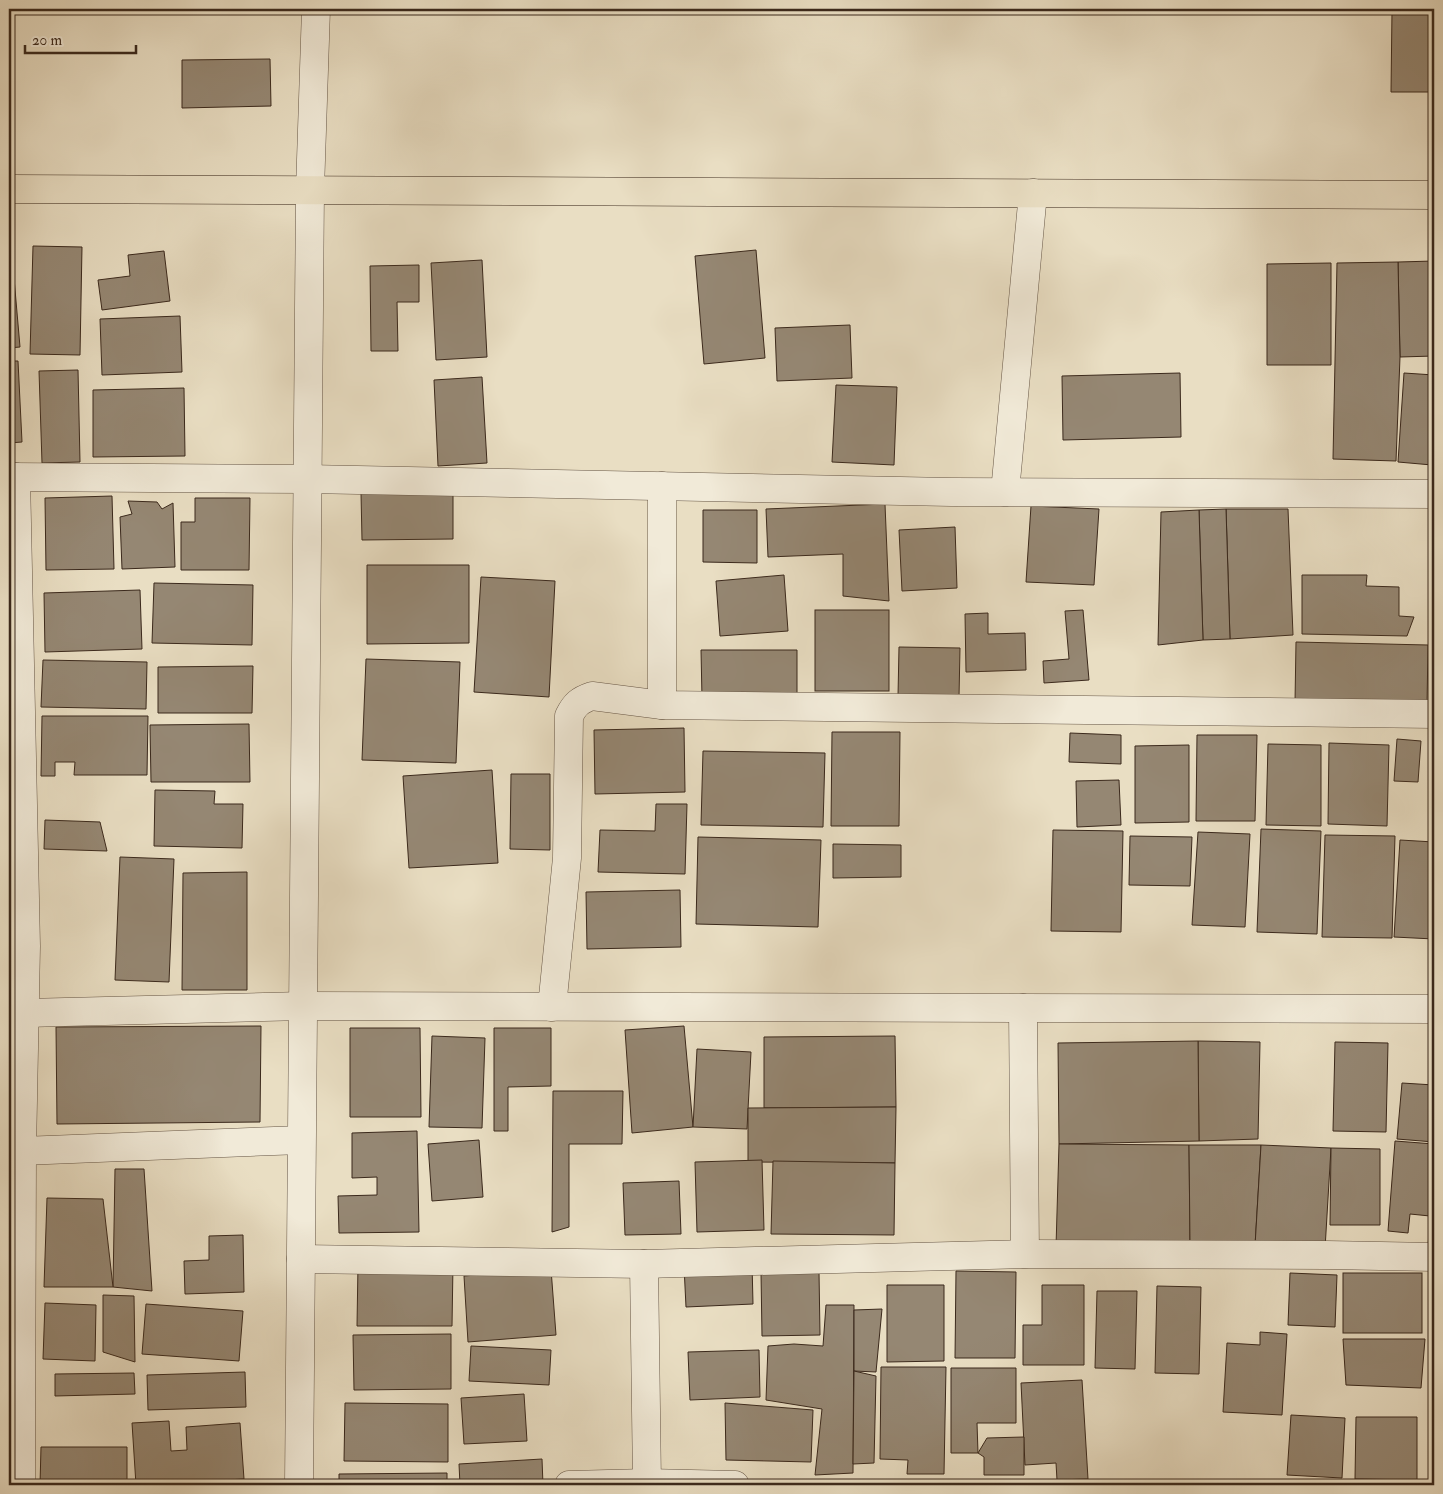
<svg xmlns="http://www.w3.org/2000/svg" width="1443" height="1494" font-family="'IM FELL Double Pica',serif">
<rect width="100%" height="100%" fill="#e9dec3"/>
<filter id="stains"><feTurbulence type="fractalNoise" baseFrequency=".004" numOctaves="4"/><feColorMatrix values="0 0 0 0 .2 0 0 0 0 .09 0 0 0 0 .02 0 0 0 .5 -.17"/></filter>
<radialGradient id="worn" r=".72"><stop offset=".6" stop-color="#630" stop-opacity="0"/><stop offset="1" stop-color="#630" stop-opacity=".3"/></radialGradient>
<!-- building -->
<g fill="#958773" stroke="#3b291c">
<polygon points="1392,11 1434,11 1434,92 1391,92"/>
<polygon points="270,59 271,106 182,108 182,60"/>
<polygon points="33,246 82,247 80,355 30,354"/>
<polygon points="756,250 765,358 704,364 695,256"/>
<polygon points="164,251 170,301 102,310 98,280 130,276 128,255"/>
<polygon points="482,260 487,357 436,360 431,263"/>
<polygon points="1434,261 1434,356 1400,357 1398,262"/>
<polygon points="1398,262 1400,357 1396,461 1333,459 1337,263"/>
<polygon points="1331,263 1331,365 1267,365 1267,264"/>
<polygon points="419,265 419,302 397,302 398,351 371,351 370,266"/>
<polygon points="14,278 20,347 9,348 9,279"/>
<polygon points="180,316 182,372 102,375 100,319"/>
<polygon points="850,325 852,378 777,381 775,328"/>
<polygon points="9,361 18,361 22,442 9,443"/>
<polygon points="78,370 80,462 42,463 39,371"/>
<polygon points="1180,373 1181,437 1063,440 1062,376"/>
<polygon points="1404,373 1434,375 1432,465 1398,462"/>
<polygon points="482,377 487,463 438,466 434,380"/>
<polygon points="836,385 897,387 894,465 832,462"/>
<polygon points="184,388 185,456 93,457 93,390"/>
<polygon points="453,492 453,539 362,540 361,493"/>
<polygon points="112,496 114,569 46,570 45,498"/>
<polygon points="195,498 250,498 249,570 181,570 181,522 195,522"/>
<polygon points="128,501 157,502 162,509 173,503 175,567 122,569 120,517 132,514"/>
<polygon points="885,504 889,601 843,596 843,554 768,557 766,509"/>
<polygon points="1031,506 1099,509 1094,585 1026,582"/>
<polygon points="1226,509 1288,509 1293,635 1230,639"/>
<polygon points="1226,509 1230,639 1203,640 1199,510"/>
<polygon points="703,510 757,510 757,563 703,562"/>
<polygon points="1199,510 1203,640 1158,645 1161,512"/>
<polygon points="955,527 957,588 902,591 899,530"/>
<polygon points="367,565 469,565 469,643 367,644"/>
<polygon points="784,575 788,631 720,636 716,581"/>
<polygon points="1302,575 1367,575 1366,586 1399,587 1399,616 1414,617 1407,636 1302,634"/>
<polygon points="481,577 555,581 549,697 474,692"/>
<polygon points="154,583 253,585 252,645 152,643"/>
<polygon points="140,590 142,649 45,652 44,593"/>
<rect x="815" y="610" width="74" height="81"/>
<polygon points="1083,610 1089,680 1044,683 1043,661 1069,659 1065,611"/>
<polygon points="988,613 988,634 1025,633 1026,670 966,672 965,614"/>
<polygon points="1296,642 1428,645 1427,705 1295,702"/>
<polygon points="899,647 960,648 959,697 898,696"/>
<polygon points="701,650 797,650 797,698 702,698"/>
<polygon points="366,659 460,662 456,763 362,760"/>
<polygon points="43,660 147,662 146,709 41,707"/>
<polygon points="253,666 252,713 158,713 158,667"/>
<polygon points="42,716 148,716 147,775 74,775 75,762 55,762 55,776 41,776"/>
<polygon points="249,724 250,782 151,782 150,725"/>
<polygon points="684,728 685,792 595,794 594,730"/>
<polygon points="832,732 900,732 899,826 831,826"/>
<polygon points="1070,733 1121,735 1121,764 1069,762"/>
<polygon points="1197,735 1257,735 1255,821 1196,821"/>
<polygon points="1397,739 1421,741 1418,782 1394,781"/>
<polygon points="1329,743 1389,745 1387,826 1328,824"/>
<polygon points="1268,744 1321,745 1321,826 1266,825"/>
<polygon points="1189,745 1189,822 1135,823 1135,746"/>
<polygon points="703,751 825,753 823,827 701,825"/>
<polygon points="492,770 498,863 409,868 403,776"/>
<polygon points="511,774 550,774 550,850 510,849"/>
<polygon points="1119,780 1121,825 1077,827 1076,781"/>
<polygon points="155,790 215,791 214,804 243,804 242,848 154,846"/>
<polygon points="656,804 687,804 685,874 598,872 600,830 655,831"/>
<polygon points="45,820 100,822 107,851 44,849"/>
<polygon points="1261,829 1321,831 1317,934 1257,932"/>
<polygon points="1053,830 1123,831 1121,932 1051,931"/>
<polygon points="1198,832 1250,834 1245,927 1192,925"/>
<polygon points="1325,835 1395,836 1392,938 1322,937"/>
<polygon points="1130,836 1192,837 1190,886 1129,885"/>
<polygon points="698,837 821,840 818,927 696,924"/>
<polygon points="1400,840 1434,842 1434,939 1394,937"/>
<polygon points="833,844 901,845 901,877 833,878"/>
<polygon points="120,857 174,859 169,982 115,980"/>
<polygon points="9,860 14,915 9,915"/>
<polygon points="247,872 247,990 182,990 183,873"/>
<polygon points="680,890 681,947 587,949 586,892"/>
<polygon points="261,1026 260,1122 57,1124 56,1027"/>
<polygon points="684,1026 693,1127 632,1133 625,1030"/>
<polygon points="350,1028 420,1028 421,1117 350,1117"/>
<polygon points="494,1028 551,1028 551,1086 508,1087 508,1131 494,1131"/>
<polygon points="432,1036 485,1038 482,1128 429,1127"/>
<polygon points="895,1036 896,1107 764,1108 764,1037"/>
<polygon points="1198,1041 1260,1042 1258,1139 1199,1141"/>
<polygon points="1198,1041 1199,1141 1059,1144 1058,1043"/>
<polygon points="1335,1042 1388,1043 1386,1132 1333,1131"/>
<polygon points="697,1049 751,1052 747,1129 693,1127"/>
<polygon points="1402,1083 1434,1085 1434,1142 1397,1139"/>
<polygon points="553,1091 623,1091 622,1144 569,1144 569,1227 552,1232"/>
<polygon points="896,1107 895,1163 748,1162 748,1108"/>
<polygon points="417,1131 419,1232 339,1233 338,1196 377,1195 377,1177 352,1178 352,1133"/>
<polygon points="479,1140 483,1197 432,1201 428,1144"/>
<polygon points="1395,1141 1434,1144 1434,1248 1428,1247 1430,1216 1410,1214 1408,1233 1388,1231"/>
<polygon points="1059,1144 1189,1145 1190,1244 1056,1247"/>
<polygon points="1189,1145 1261,1145 1255,1246 1190,1244"/>
<polygon points="1261,1145 1331,1148 1325,1249 1255,1246"/>
<polygon points="1331,1148 1380,1149 1380,1225 1330,1225"/>
<polygon points="762,1160 764,1230 697,1232 695,1162"/>
<polygon points="773,1161 895,1163 894,1235 771,1234"/>
<polygon points="115,1169 144,1169 152,1291 113,1287"/>
<polygon points="679,1181 681,1234 625,1235 623,1183"/>
<polygon points="47,1198 103,1199 113,1287 44,1287"/>
<polygon points="243,1235 244,1292 185,1294 184,1261 209,1260 209,1236"/>
<polygon points="752,1263 753,1304 686,1307 684,1266"/>
<polygon points="358,1265 453,1265 452,1326 357,1326"/>
<polygon points="551,1269 556,1335 468,1342 464,1276"/>
<polygon points="956,1271 1016,1272 1015,1358 955,1358"/>
<polygon points="819,1272 820,1335 762,1336 761,1273"/>
<polygon points="1290,1273 1337,1275 1335,1327 1288,1325"/>
<rect x="1343" y="1273" width="79" height="60"/>
<polygon points="887,1285 944,1285 944,1361 887,1362"/>
<polygon points="1042,1285 1084,1285 1084,1365 1023,1365 1023,1325 1042,1325"/>
<polygon points="1157,1286 1201,1287 1199,1374 1155,1373"/>
<polygon points="1097,1291 1137,1291 1135,1369 1095,1368"/>
<polygon points="103,1295 134,1296 135,1362 103,1352"/>
<polygon points="45,1303 96,1305 95,1361 43,1359"/>
<polygon points="146,1304 243,1311 239,1361 142,1354"/>
<polygon points="826,1305 854,1305 853,1473 815,1475 822,1409 766,1400 768,1346 794,1344 823,1346"/>
<polygon points="882,1309 876,1372 854,1371 854,1310"/>
<polygon points="1260,1332 1287,1334 1282,1415 1223,1412 1227,1343 1260,1345"/>
<polygon points="451,1334 451,1389 354,1390 353,1335"/>
<polygon points="1343,1339 1425,1339 1421,1388 1346,1385"/>
<polygon points="471,1346 551,1350 549,1385 469,1381"/>
<polygon points="759,1350 760,1397 690,1400 688,1352"/>
<polygon points="881,1367 946,1367 944,1474 907,1474 908,1460 880,1459"/>
<polygon points="951,1368 1016,1368 1016,1423 977,1423 978,1453 951,1453"/>
<polygon points="854,1371 876,1376 874,1463 853,1464"/>
<polygon points="245,1372 246,1407 148,1410 147,1375"/>
<polygon points="134,1373 135,1394 55,1396 55,1374"/>
<polygon points="1082,1380 1088,1479 1057,1480 1056,1463 1025,1465 1021,1383"/>
<polygon points="524,1394 527,1441 464,1444 461,1398"/>
<polygon points="345,1403 448,1404 448,1462 344,1461"/>
<polygon points="725,1403 813,1410 811,1462 726,1460"/>
<polygon points="1291,1415 1345,1418 1342,1478 1287,1475"/>
<polygon points="1356,1417 1417,1417 1417,1480 1355,1479"/>
<polygon points="169,1421 171,1451 187,1450 186,1427 240,1423 244,1479 136,1485 132,1423"/>
<polygon points="1024,1437 1024,1475 984,1475 984,1457 978,1453 987,1438"/>
<polygon points="41,1447 127,1447 127,1485 40,1485"/>
<polygon points="542,1459 543,1485 460,1485 459,1464"/>
<polygon points="447,1473 447,1485 339,1485 339,1474"/>
</g>
<g fill="none" stroke-linecap="round" stroke-linejoin="round">
<!-- minor casing -->
<g stroke="#665646" stroke-width="29">
<g id="minor">
<polyline points="9,477 307,479 951,492 1434,494"/>
<polyline points="16,477 26,946 22,1151 21,1485"/>
<polyline points="662,486 662,705"/>
<polyline points="1005,492 1033,193"/>
<path d="M552,1007L567,858L569,716C575,704 580,700 592,696L662,705L1434,714"/>
<polyline points="1023,1008 1025,1254"/>
<polyline points="25,1013 303,1006 1434,1009"/>
<polyline points="22,1151 301,1140"/>
<polyline points="301,1259 644,1264 1025,1254 1327,1255 1434,1257"/>
<polyline points="644,1264 647,1483"/>
<polyline points="299,1485 310,190 316,9"/>
<polyline points="569,1485 647,1483 735,1485"/>
</g>
</g>
<!-- major casing -->
<g stroke="#3b291c" stroke-width="29">
<polyline id="major" points="9,189 1434,195"/>
</g>
<!-- minor -->
<use href="#minor" stroke="#f1ead8" stroke-width="28"/>
<!-- major -->
<use href="#major" stroke="#e9dec3" stroke-width="28"/>
</g>
<!-- margin -->
<rect width="1443" height="1494" fill="none" stroke="#e9dec3" stroke-width="30"/>
<rect x="10" y="10" width="1423" height="1474" fill="none" stroke="#3b291c" stroke-width="2.5"/>
<rect x="15" y="15" width="1413" height="1464" fill="none" stroke="#3b291c"/>
<!-- scale -->
<path d="M25 45v8h111v-8" fill="none" stroke="#3b291c" stroke-width="2.5"/>
<text x="32" y="45" font-size="15" fill="#3b291c" stroke="#f1ead8" stroke-width="4" paint-order="stroke">20 m</text>
<rect width="100%" height="100%" filter="url(#stains)"/>
<rect width="100%" height="100%" fill="url(#worn)"/>
</svg>
